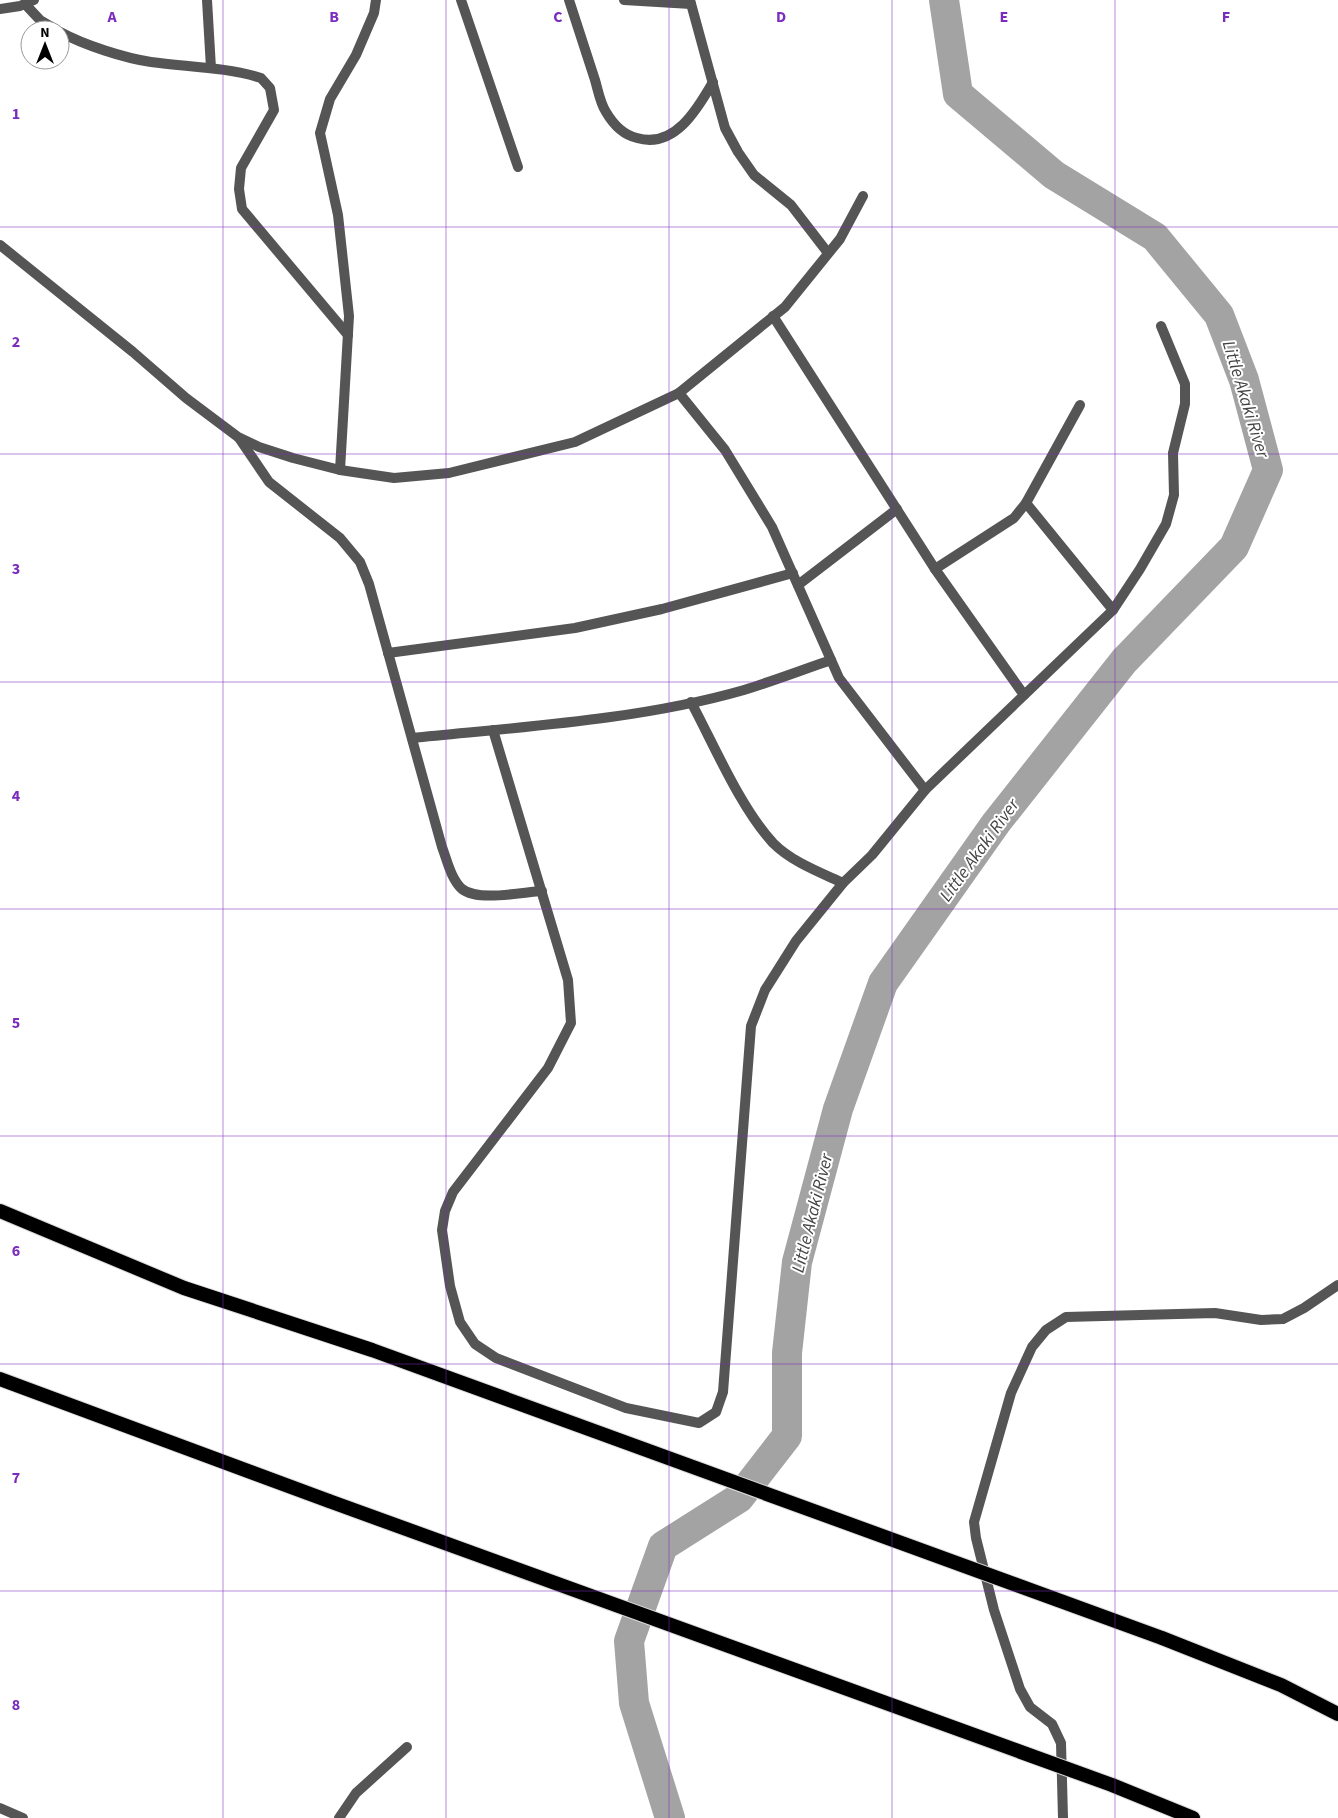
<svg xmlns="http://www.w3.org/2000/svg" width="1338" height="1818" font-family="'Source Sans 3',sans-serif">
<rect width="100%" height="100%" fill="#fff"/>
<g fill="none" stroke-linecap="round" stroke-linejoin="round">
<!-- river -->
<polyline stroke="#a3a3a3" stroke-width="30" points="670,1818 634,1703 629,1641 663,1546 739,1498 787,1436 787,1353 797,1262 838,1109 883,983 996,823 1124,661 1234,547 1268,470 1244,380 1219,315 1155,237 1054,175 958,94 944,0"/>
<!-- trunk casing -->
<g stroke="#dbdbdb" stroke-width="16">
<g id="trunk">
<polyline points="0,1211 184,1288 372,1350"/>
<polyline points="0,1379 329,1501"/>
<polyline points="1162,1638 1281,1685 1338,1714"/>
<polyline points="1112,1785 1193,1818"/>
</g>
</g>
<!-- minor -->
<g stroke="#555" stroke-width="10">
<polyline points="207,0 211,68"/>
<polyline points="461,0 518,167"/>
<path d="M569,0C578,27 586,53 595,80C598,90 600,103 606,112C613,124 624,135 637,138C674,149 697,110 713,82"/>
<polyline points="624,0 691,4"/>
<polyline points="690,0 725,128 738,152 754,175 791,205 828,253"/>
<polyline points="25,4 40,20 57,30"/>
<polyline points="0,9 20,6 34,0"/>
<path d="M60,32C84,45 124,58 151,62C188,67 226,67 261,78L270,88L274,110L241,168L239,189L242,209L348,335"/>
<polyline points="0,245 133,352 186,398 238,437 259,447 293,458 340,470 394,478 449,473 575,442 679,393 785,307 840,239 863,196"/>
<polyline points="773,316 935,569 1024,695"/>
<polyline points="679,393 725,450 772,527 839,678 925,790"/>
<path d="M239,438L269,482L340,538L360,562L369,584L442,847C447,860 451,879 462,889C478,902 523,892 542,891"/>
<polyline points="340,470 349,316 338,215 320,133 330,99 356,55 374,13 376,0"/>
<polyline points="1026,503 1113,610"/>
<polyline points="935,569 1014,518 1026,503 1080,405"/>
<polyline points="798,585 897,509"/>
<polyline points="388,653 575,628 662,609 793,573"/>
<path d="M691,702C714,745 740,807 773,843C792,862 819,872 843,883"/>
<polyline points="493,730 568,980 571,1023 548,1068 453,1192 445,1211 442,1230 450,1286 460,1322 475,1344 496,1358 626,1408 699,1423 716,1412 723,1392 751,1026 765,990 796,941 843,883 872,855 925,790 1113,610 1140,569 1166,524 1174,495 1173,453 1185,404 1185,384 1161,326"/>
<path d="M412,738C520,727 640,720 744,690C773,681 802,670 831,660"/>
<polyline points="0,1808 23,1818"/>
<polyline points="339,1818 356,1793 407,1747"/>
<polyline points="1063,1818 1061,1743 1052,1724 1030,1707 1020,1689 994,1610 976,1538 974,1522 1011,1393 1032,1347 1046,1330 1066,1317 1215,1313 1261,1320 1283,1319 1304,1308 1338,1285"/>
</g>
<!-- trunk -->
<use href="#trunk" stroke="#000" stroke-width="14"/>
<!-- trunk-bridge casing -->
<g stroke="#dbdbdb" stroke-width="16" stroke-linecap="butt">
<g id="trunk-bridge">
<polyline points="372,1350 1162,1638"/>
<polyline points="329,1501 1112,1785"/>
</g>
</g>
<!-- trunk-bridge -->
<use href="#trunk-bridge" stroke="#000" stroke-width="14"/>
</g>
<!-- grid -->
<path fill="none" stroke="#7b2cbf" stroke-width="1" stroke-opacity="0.55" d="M223,0V1818M446,0V1818M669,0V1818M892,0V1818M1115,0V1818M0,227H1338M0,454H1338M0,682H1338M0,909H1338M0,1136H1338M0,1364H1338M0,1591H1338"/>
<g text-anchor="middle" stroke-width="4" stroke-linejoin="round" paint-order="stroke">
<!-- water labels -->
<g font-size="18" font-style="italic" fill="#444" stroke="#fff">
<text transform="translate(1246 399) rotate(73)" y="6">Little Akaki River</text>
<text transform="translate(979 850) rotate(-54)" y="6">Little Akaki River</text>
<text transform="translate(812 1213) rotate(-76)" y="6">Little Akaki River</text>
</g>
</g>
<g font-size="16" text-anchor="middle" font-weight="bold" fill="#7b2cbf" stroke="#fff" stroke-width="4" stroke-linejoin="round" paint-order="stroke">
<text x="112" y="22">A</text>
<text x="334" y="22">B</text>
<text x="558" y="22">C</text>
<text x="781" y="22">D</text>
<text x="1004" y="22">E</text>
<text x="1226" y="22">F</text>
<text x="16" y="119">1</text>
<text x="16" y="347">2</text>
<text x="16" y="574">3</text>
<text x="16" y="801">4</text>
<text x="16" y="1028">5</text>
<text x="16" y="1256">6</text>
<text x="16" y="1483">7</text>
<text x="16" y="1710">8</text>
</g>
<!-- north arrow -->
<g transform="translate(45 45)"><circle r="24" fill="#ffffff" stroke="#999999"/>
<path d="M0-4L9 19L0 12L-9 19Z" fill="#000000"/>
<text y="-8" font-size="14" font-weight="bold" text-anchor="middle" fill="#000000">N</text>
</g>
</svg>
